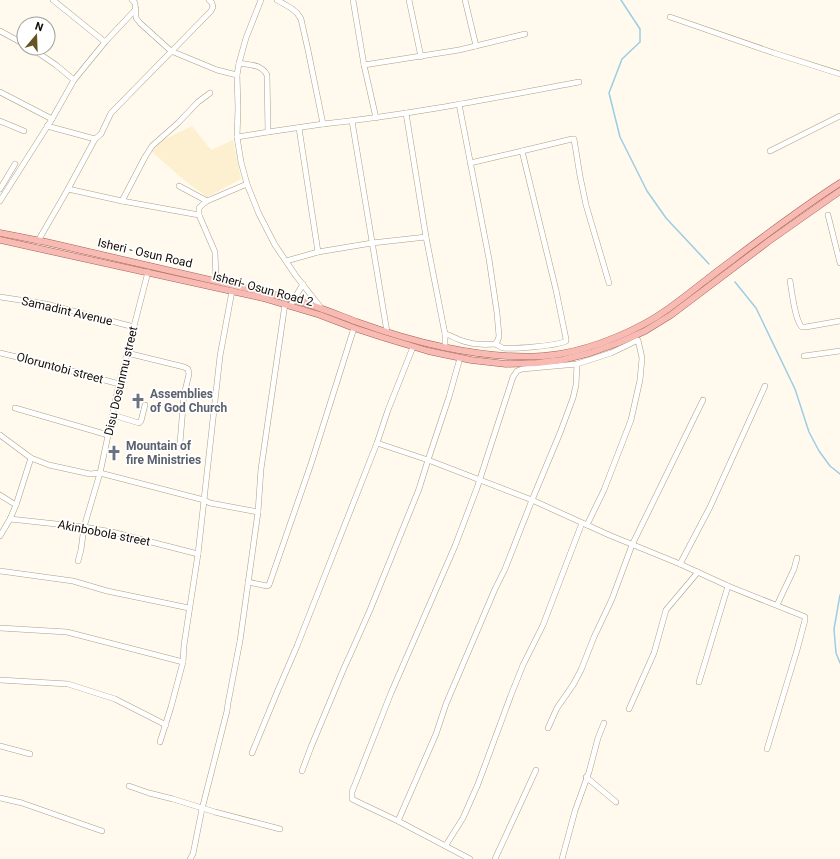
<svg xmlns="http://www.w3.org/2000/svg" width="840" height="859" font-family="Roboto,sans-serif">
<rect width="100%" height="100%" fill="#fffaed"/>
<!-- built -->
<polygon fill="#fdf0d0" points="192,126 211,150 233,140 241,179 207,197 184,180 151,151 163,140"/>
<g fill="none" stroke-linecap="round" stroke-linejoin="round">
<!-- stream -->
<g stroke="#9ccde5" stroke-width="1.5">
<polyline points="621,0 640,29 640,42 622,59 609,93 620,137 647,191 666,218 709,264"/>
<polyline points="735,282 756,308 795,389 809,432 819,451 830,466 840,474"/>
<polyline points="840,595 834,629 836,653 840,663"/>
</g>
<!-- minor casing -->
<g stroke="#aca081" stroke-width="6">
<g id="minor">
<polyline points="53,0 105,42"/>
<polyline points="132,0 135,3 136,18 140,23 171,51 217,70 237,75"/>
<polyline points="261,0 246,38 239,63 237,75 238,108 237,137 241,162 247,184 259,214 275,245 296,276 322,309"/>
<path d="M277,0L291,8L297,13L301,19L308,50L323,124C409,115 494,98 579,82"/>
<polyline points="353,0 364,65 376,118"/>
<polyline points="409,0 421,57"/>
<polyline points="465,0 476,46"/>
<polyline points="670,17 774,53 840,74"/>
<polyline points="0,31 24,44"/>
<polyline points="31,48 56,65 74,80"/>
<path d="M239,63C250,65 261,64 267,75L268,132"/>
<polyline points="364,65 459,50 525,34"/>
<polyline points="0,92 52,119"/>
<polyline points="406,113 426,237 445,334 445,347"/>
<polyline points="0,121 24,131"/>
<polyline points="352,121 387,332"/>
<polyline points="47,126 95,139"/>
<polyline points="299,128 318,252"/>
<polyline points="237,137 268,132 323,124"/>
<polyline points="770,151 840,116"/>
<polyline points="470,163 522,151 572,139 574,139 580,176 586,205 609,283"/>
<polyline points="179,186 207,201"/>
<polyline points="0,189 15,164"/>
<polyline points="68,189 122,201 199,215"/>
<polyline points="0,201 52,119 74,80 105,42 136,9"/>
<polyline points="122,201 145,157 152,146 178,123 198,102 210,93"/>
<polyline points="828,215 840,263"/>
<polyline points="38,241 68,189 95,139 101,134 111,113 211,11 213,7 212,3 209,0"/>
<polyline points="286,261 318,252 372,243 426,237"/>
<polyline points="216,281 215,252 199,215 199,208 202,205 207,201 247,184"/>
<path d="M790,281C792,292 795,321 802,327H806L840,321"/>
<polyline points="0,297 46,304 134,327"/>
<polyline points="290,306 303,284"/>
<path d="M445,334C451,335 454,338 460,340C470,344 484,345 495,344L498,340L499,336L497,313L489,259L459,104"/>
<path d="M495,344C498,345 500,347 503,348C514,349 557,346 566,341V339L556,290L522,151"/>
<polyline points="0,353 54,366 119,384"/>
<polyline points="127,353 184,367 188,369 189,374 184,395 180,443"/>
<polyline points="804,356 840,351"/>
<polyline points="15,408 108,435"/>
<polyline points="113,415 139,423 141,421 145,405"/>
<polyline points="0,435 31,458 49,465 90,474 100,473 204,500 210,503 258,512"/>
<polyline points="377,443 428,460 532,500 609,535 680,564 728,586 803,616 805,617 805,620 797,650 767,749"/>
<polyline points="0,495 16,505"/>
<polyline points="10,519 84,527 112,532 198,554"/>
<polyline points="0,536 10,519 16,505 31,458"/>
<polyline points="78,561 81,550 84,527 100,473 119,384 148,272"/>
<polyline points="680,564 710,507 765,386"/>
<polyline points="0,571 73,581 107,591 189,608"/>
<polyline points="248,582 267,586 269,585 311,464 354,328"/>
<polyline points="777,605 794,569 797,558"/>
<polyline points="0,628 67,632 183,662"/>
<polyline points="0,680 68,684 115,699 166,725"/>
<polyline points="699,682 728,586"/>
<polyline points="629,709 654,653 666,610 698,572"/>
<polyline points="548,728 557,708 573,685 581,670 594,637 612,599 632,545 703,400"/>
<polyline points="160,742 171,707 183,662 184,645 198,554 220,356 232,291"/>
<polyline points="0,746 30,754"/>
<polyline points="252,753 278,690 297,646 377,443 388,410 413,347"/>
<polyline points="302,771 311,747 344,668 350,655 370,610 419,489 428,460 449,397 460,358"/>
<polyline points="586,777 616,802"/>
<polyline points="129,786 149,793 173,799 215,812 280,829"/>
<polyline points="0,798 22,803 102,831"/>
<polyline points="398,821 436,734 446,704 495,589 505,569 532,500 560,433 573,398 576,385 577,364"/>
<polyline points="446,845 463,818 478,784 511,695 523,665 543,625 582,523"/>
<polyline points="190,859 193,854 202,809 227,711 228,703 240,641 258,512 261,469 285,304"/>
<polyline points="470,859 398,821 360,803 352,799 352,792 391,693 455,546 477,488 513,377 517,371 522,369 577,364 611,353 638,340 642,358 640,380 631,420 604,490 587,525"/>
<polyline points="495,859 536,770"/>
<polyline points="562,859 575,811 589,772 598,738 604,723"/>
</g>
</g>
<!-- major casing -->
<g stroke="#a56056" stroke-width="7">
<g id="major">
<path d="M0,233L46,242L284,297C309,303 333,313 357,322C385,332 414,341 443,347C481,355 522,360 560,354C595,348 639,330 668,309C685,297 702,283 719,270C759,240 798,210 840,183"/>
<polyline points="0,240 263,298 320,315 354,328 385,338 428,351 471,360 506,364 537,363 562,360 590,353 618,343 645,331 671,315 769,241 840,191"/>
</g>
</g>
<!-- minor -->
<use href="#minor" stroke="#fff" stroke-width="5"/>
<!-- major -->
<use href="#major" stroke="#f8bbb4" stroke-width="6"/>
</g>
<!-- icons -->
<defs>
<g id="church-bare" transform="scale(1.2)"><path d="M-1.2-6h2.4v3.5h3.3v2.4h-3.3V6h-2.4V-.1h-3.3v-2.4h3.3Z" fill="#6b7280" stroke="#fff" stroke-width="2.5" paint-order="stroke"/></g>
</defs>
<g fill-rule="evenodd">
<use href="#church-bare" x="138" y="401"/>
<use href="#church-bare" x="114" y="453"/>
</g>
<g text-anchor="middle" stroke-width="3.5" stroke-linejoin="round" paint-order="stroke">
<!-- street labels -->
<g font-size="12" fill="#120d04" stroke="#fff">
<text transform="translate(145 253) rotate(13)" y="4">Isheri - Osun Road</text>
<text transform="translate(263 289) rotate(15)" y="4">Isheri- Osun Road 2</text>
<text transform="translate(67 311) rotate(13)" y="4">Samadint Avenue</text>
<text transform="translate(60 368) rotate(15)" y="4">Oloruntobi street</text>
<text transform="translate(121 381) rotate(-77)" y="4">Disu Dosunmu street</text>
<text transform="translate(104 533) rotate(11)" y="4">Akinbobola street</text>
</g>
<!-- worship labels -->
<g font-size="12" font-weight="bold" fill="#5b616d" stroke="#fff" text-anchor="start">
<text x="150" y="398">Assemblies<tspan x="150" dy="14">of God Church</tspan></text>
<text x="126" y="450">Mountain of<tspan x="126" dy="14">fire Ministries</tspan></text>
</g>
</g>
<!-- north arrow -->
<g transform="translate(36 36) rotate(19)"><circle r="19" fill="#ffffff" stroke="#a09e9b"/>
<path d="M0-3L7 15L0 10L-7 15Z" fill="#685322"/>
<text y="-6" font-size="11" font-weight="bold" text-anchor="middle" fill="#120d04">N</text>
</g>
</svg>
